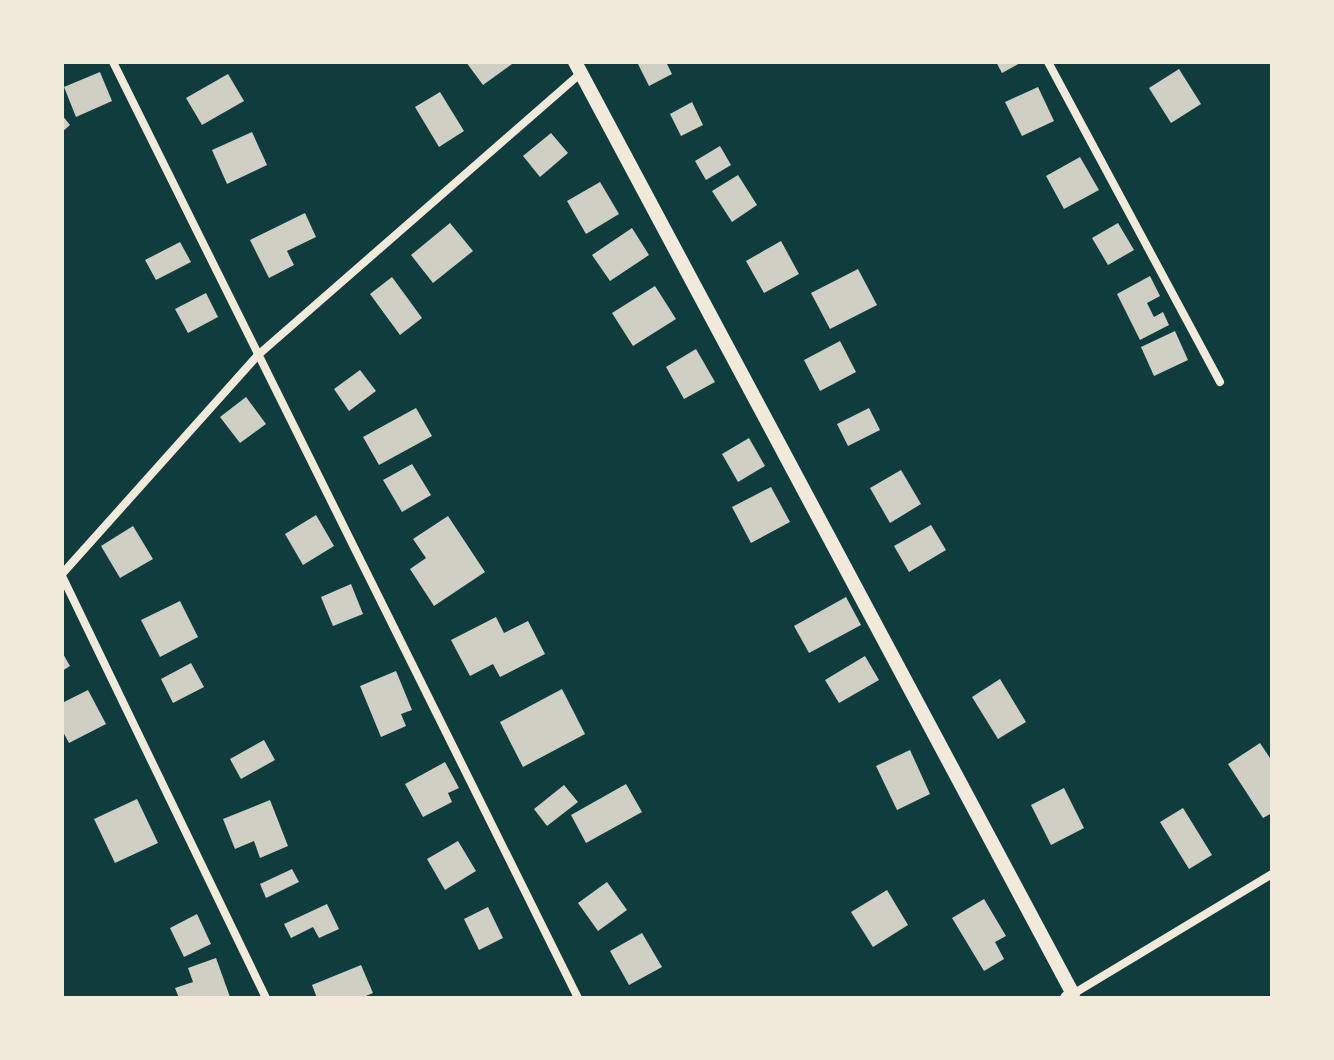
<svg xmlns="http://www.w3.org/2000/svg" width="1334" height="1060" font-family="'Fira Sans Condensed',sans-serif">
<rect width="100%" height="100%" fill="#0f3d3e"/>
<!-- building -->
<g fill="#cfcfc3">
<polygon points="466,62 510,62 512,64 483,85"/>
<polygon points="637,62 666,62 672,74 649,86"/>
<polygon points="996,62 1022,62 1002,73"/>
<polygon points="1179,69 1201,104 1171,123 1149,88"/>
<polygon points="100,72 112,101 76,117 64,87"/>
<polygon points="228,74 244,101 202,125 186,98"/>
<polygon points="1038,87 1054,121 1022,136 1005,102"/>
<polygon points="440,92 464,131 439,147 415,107"/>
<polygon points="692,102 703,125 681,136 670,114"/>
<polygon points="62,115 70,125 62,132"/>
<polygon points="252,132 267,165 227,184 212,150"/>
<polygon points="551,133 568,153 540,177 523,156"/>
<polygon points="720,146 731,165 706,180 695,161"/>
<polygon points="1080,157 1099,190 1064,209 1046,176"/>
<polygon points="738,175 757,205 732,222 712,191"/>
<polygon points="600,182 619,214 586,234 567,201"/>
<polygon points="305,213 316,237 287,251 294,265 269,278 250,240"/>
<polygon points="450,223 473,251 433,283 411,255"/>
<polygon points="1118,223 1134,250 1108,265 1092,238"/>
<polygon points="632,228 649,255 610,281 592,255"/>
<polygon points="781,241 799,274 764,293 746,261"/>
<polygon points="180,242 191,262 156,280 145,260"/>
<polygon points="858,269 877,305 830,329 811,293"/>
<polygon points="1150,276 1160,296 1147,303 1154,317 1163,312 1169,325 1140,340 1117,294"/>
<polygon points="392,277 422,318 400,335 370,294"/>
<polygon points="655,286 676,319 633,346 612,313"/>
<polygon points="206,293 218,317 188,333 175,309"/>
<polygon points="1175,331 1188,360 1154,376 1141,347"/>
<polygon points="840,341 856,372 820,391 804,360"/>
<polygon points="696,349 715,382 684,399 666,367"/>
<polygon points="360,370 376,391 349,411 334,389"/>
<polygon points="246,397 266,424 240,443 220,417"/>
<polygon points="416,408 432,436 379,465 363,437"/>
<polygon points="869,408 880,430 848,446 837,424"/>
<polygon points="749,438 765,466 738,482 722,454"/>
<polygon points="412,464 431,495 402,512 383,480"/>
<polygon points="901,470 921,504 890,523 870,488"/>
<polygon points="771,487 790,522 751,543 732,507"/>
<polygon points="316,515 334,546 303,565 285,534"/>
<polygon points="448,516 485,572 434,606 410,569 426,558 413,539"/>
<polygon points="931,525 946,550 909,572 894,546"/>
<polygon points="133,526 153,559 120,578 101,546"/>
<polygon points="351,584 363,614 333,626 321,597"/>
<polygon points="846,597 861,625 809,653 794,626"/>
<polygon points="180,601 198,637 160,657 141,620"/>
<polygon points="496,617 504,633 528,621 545,654 500,677 493,664 470,676 451,640"/>
<polygon points="62,652 70,666 62,671"/>
<polygon points="865,656 879,680 839,703 825,680"/>
<polygon points="191,663 204,687 173,703 161,679"/>
<polygon points="396,671 412,710 401,714 406,726 381,737 360,686"/>
<polygon points="1000,679 1026,722 998,739 972,697"/>
<polygon points="562,689 585,734 523,767 500,722"/>
<polygon points="88,690 106,724 69,743 62,730 62,703"/>
<polygon points="264,740 275,760 241,779 230,759"/>
<polygon points="1260,743 1272,761 1272,813 1263,818 1228,764"/>
<polygon points="910,750 930,794 897,810 876,766"/>
<polygon points="445,762 459,788 448,793 452,802 423,817 405,784"/>
<polygon points="626,784 642,812 586,843 571,815"/>
<polygon points="564,785 578,802 547,826 534,809"/>
<polygon points="1064,788 1084,828 1051,845 1031,805"/>
<polygon points="137,799 158,843 115,863 94,819"/>
<polygon points="270,800 288,846 260,858 254,841 235,849 223,819"/>
<polygon points="1183,808 1212,855 1189,869 1160,822"/>
<polygon points="458,841 476,871 445,890 427,859"/>
<polygon points="292,869 299,882 266,898 260,884"/>
<polygon points="607,882 627,910 598,931 578,903"/>
<polygon points="887,890 908,925 873,947 851,912"/>
<polygon points="984,899 1006,936 995,942 1004,959 984,971 952,918"/>
<polygon points="327,904 339,929 319,938 313,927 291,938 284,924"/>
<polygon points="488,907 503,938 479,950 464,919"/>
<polygon points="197,914 211,944 184,957 170,928"/>
<polygon points="642,933 662,967 629,985 610,951"/>
<polygon points="216,958 230,997 179,998 175,988 193,982 188,968"/>
<polygon points="361,965 373,993 361,998 317,998 312,985"/>
</g>
<g fill="none" stroke-linecap="round" stroke-linejoin="round">
<!-- minor -->
<g stroke="#f1e9da" stroke-width="8">
<polyline points="113,62 578,998"/>
<polyline points="1048,62 1220,382"/>
<polyline points="62,574 258,355 581,73"/>
<polyline points="62,576 266,998"/>
<polyline points="1073,994 1272,874"/>
</g>
<!-- tertiary -->
<polyline stroke="#f1e9da" stroke-width="14" points="575,62 1073,994 1067,998"/>
</g>
<!-- border -->
<rect width="1334" height="1060" fill="none" stroke="#f1e9da" stroke-width="128"/>
</svg>
